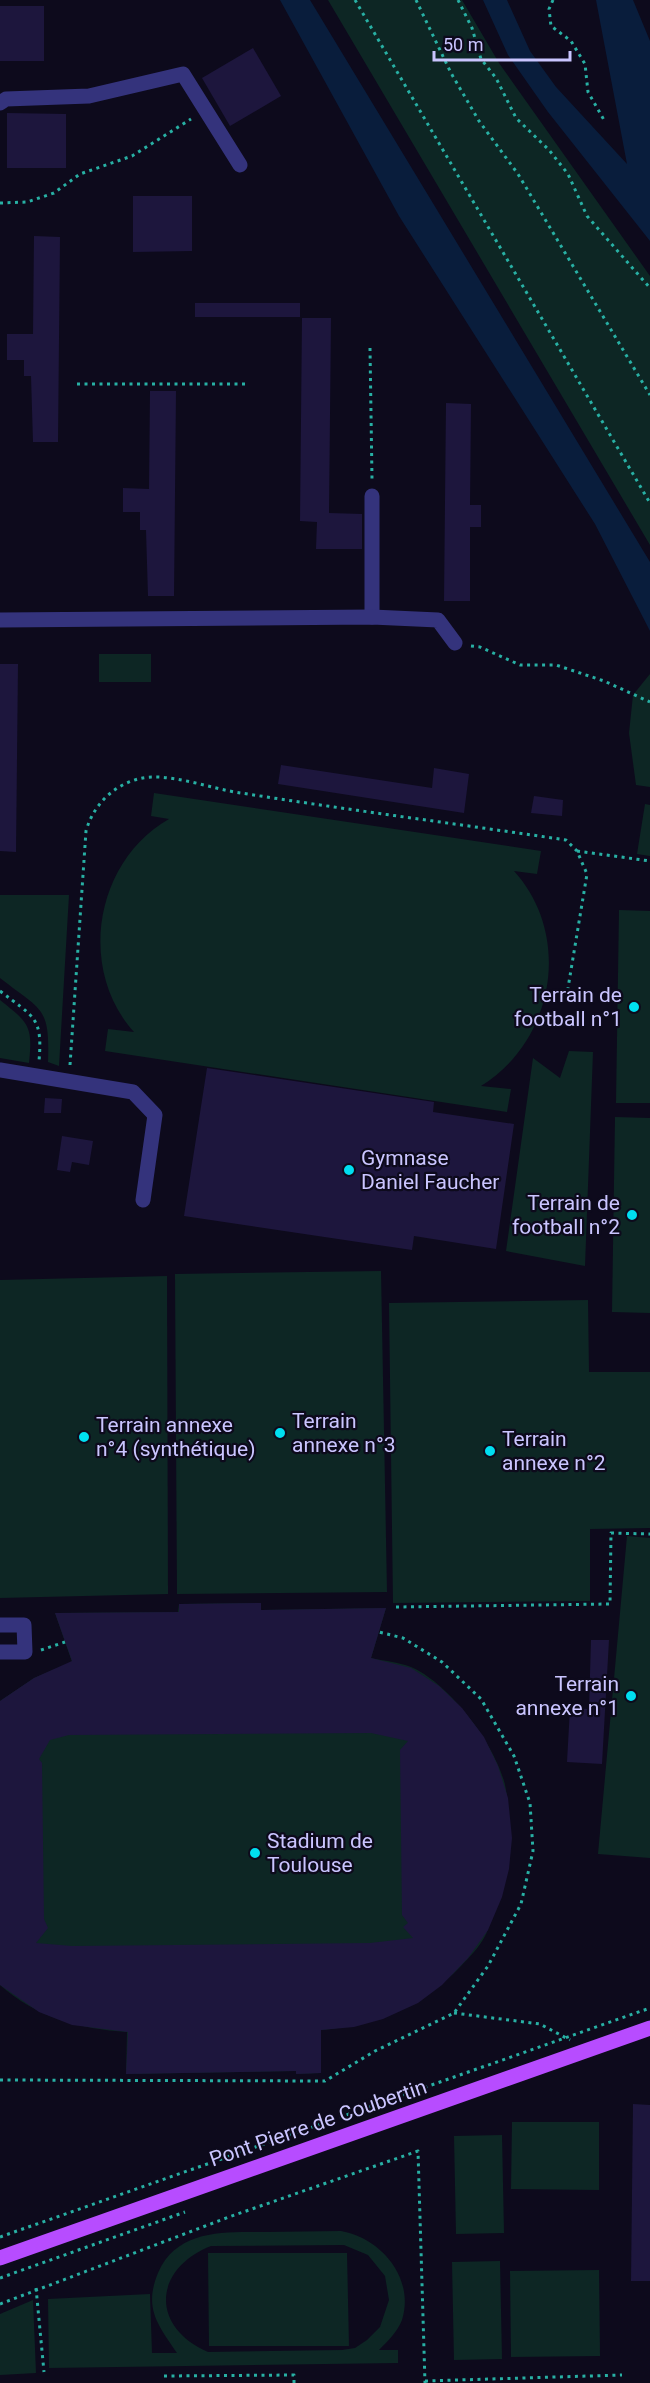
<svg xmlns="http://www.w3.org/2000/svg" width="650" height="2383" font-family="Roboto,sans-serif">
<rect width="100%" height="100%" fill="#0d0a1c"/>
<!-- green -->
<g fill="#0d2624" fill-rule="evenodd">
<polygon points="328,0 462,0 499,63 650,276 650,545"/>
<rect x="99" y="654" width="52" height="28"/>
<polygon points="650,674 650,787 636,785 629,733 633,695"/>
<path d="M154,793L541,851L537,874L514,871C573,936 554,1041 481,1086L511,1089L507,1112L105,1051L108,1029L134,1032C77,969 95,861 169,819L151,816Z"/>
<polygon points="645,804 650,805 650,856 637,854"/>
<path d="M0,895H69L59,1066L48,1062C50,1006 42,1011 0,978Z"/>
<polygon points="619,910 650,911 650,1103 616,1103"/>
<path d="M0,1000C29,1023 33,1026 29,1063L0,1058Z"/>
<polygon points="569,1051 593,1052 585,1266 506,1251 533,1058 560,1078"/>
<polygon points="615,1117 650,1118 650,1313 612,1312"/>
<polygon points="381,1271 387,1592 177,1594 175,1274"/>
<polygon points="167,1276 168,1594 0,1598 0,1280"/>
<polygon points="588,1300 589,1372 650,1372 650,1528 590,1529 590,1601 393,1603 389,1303"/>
<polygon points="627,1536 650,1538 650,1858 598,1854"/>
<path d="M261,1603V1610L386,1608L371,1658C384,1661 398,1662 411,1667C450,1683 506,1756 507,1799C508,1817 502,1839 499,1857C495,1880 496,1908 488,1929C484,1942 471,1956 461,1966C422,2007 377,2025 321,2030V2073L296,2074V2071L126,2074L127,2032C80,2029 36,2017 0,1985V1701L34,1678L72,1662L55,1613L178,1612L179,1604Z"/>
<polygon points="512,2122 599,2122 599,2190 511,2189"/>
<polygon points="502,2135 504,2233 456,2234 454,2136"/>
<path d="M341,2231C381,2238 415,2278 402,2320C398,2331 387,2342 379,2350H398V2363L49,2368L48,2299L150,2294L152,2353H177C159,2326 143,2309 158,2273C177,2228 227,2232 267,2232C292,2232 317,2231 341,2231ZM344,2245L368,2255L385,2276L389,2300L380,2327L367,2340L355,2348L342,2350L208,2352C150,2327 153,2269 211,2246Z"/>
<polygon points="208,2253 347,2253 349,2346 209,2346"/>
<polygon points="500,2261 502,2359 454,2360 452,2262"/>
<polygon points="599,2270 600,2356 511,2357 510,2271"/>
<polygon points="33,2300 36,2373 0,2375 0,2314"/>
</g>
<!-- water -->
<g fill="#091d3c">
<polygon points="280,0 310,0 650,562 650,631 595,524 399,216"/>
<polygon points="483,0 507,0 530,51 556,87 627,164 596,0 633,0 650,41 650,241 548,112 508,55"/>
</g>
<!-- building -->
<g fill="#1d163d" fill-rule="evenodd">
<rect x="0" y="6" width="44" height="55"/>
<polygon points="253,48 281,96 230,126 202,78"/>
<polygon points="7,113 66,114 66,168 7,168"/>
<polygon points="133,196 192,196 192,251 133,252"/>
<polygon points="34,236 60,237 58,442 33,442 31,376 24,376 24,360 7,360 7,334 33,334"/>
<rect x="195" y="303" width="105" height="14"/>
<polygon points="302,318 331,318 329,513 362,514 362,549 316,549 317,522 300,521"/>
<polygon points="150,391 176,391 174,596 148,596 146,530 140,530 140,512 123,512 123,488 149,489"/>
<polygon points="446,403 471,404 470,505 481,505 481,527 470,527 470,601 444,601"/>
<polygon points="0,664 18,664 16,852 0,851"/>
<polygon points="281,765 432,788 434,768 469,774 464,813 278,784"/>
<polygon points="534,796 563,800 562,816 531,813"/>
<polygon points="207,1068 434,1102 433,1112 514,1124 496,1249 414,1236 412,1250 184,1216"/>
<polygon points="45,1098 62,1099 61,1113 44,1113"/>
<polygon points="62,1136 93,1141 89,1165 72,1162 70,1172 57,1170"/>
<path d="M261,1603V1610L386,1608L371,1658L411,1668L439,1686L462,1708L484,1737L498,1766L508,1798L512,1838L509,1869L502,1897L488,1930L468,1958L442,1985L418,2003L383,2019L354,2027L321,2030V2073L296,2074V2071L126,2074L128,2032L72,2025L39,2012L0,1985V1701L34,1678L72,1661L55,1613L179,1612V1604ZM371,1733L408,1741L400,1750L402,1915L408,1923L403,1927L413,1938L370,1943L72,1946L36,1943L48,1928L44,1919L42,1763L39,1759L50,1740L69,1735Z"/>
<polygon points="591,1640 609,1640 602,1764 567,1762 570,1708 589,1709"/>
<polygon points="633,2104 650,2105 650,2281 631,2281"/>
</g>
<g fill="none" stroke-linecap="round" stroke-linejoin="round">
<!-- path -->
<g stroke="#28b0a4" stroke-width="3" stroke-dasharray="3 4.5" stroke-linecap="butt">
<polyline points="355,0 650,503"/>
<polyline points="416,0 451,73 479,121 518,174 650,395"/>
<polyline points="458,0 472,28 481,59 496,78 516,118 549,150 568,174 587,216 650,288"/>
<polyline points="553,0 549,9 551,26 571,41 585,64 588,92 604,120"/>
<polyline points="0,203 27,202 54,193 80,174 132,156 191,119"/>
<polyline points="370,348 372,479"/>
<polyline points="77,384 249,384"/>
<polyline points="471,646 480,647 520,665 556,665 604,681 650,702"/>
<polyline points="577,851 650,861"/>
<path d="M0,991C33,1017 43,1016 39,1061"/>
<path d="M70,1065L86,831C93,806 112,786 138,779C167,771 211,789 241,793C349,810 458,824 566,840L577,851L587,874L568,988"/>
<polyline points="396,1607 610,1604 611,1533 650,1534"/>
<polyline points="41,1650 65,1642"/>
<polyline points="454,2013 540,2024 570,2040"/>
<polyline points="0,2080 325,2081 375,2051 454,2013 488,1966 521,1904 533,1851 530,1803 514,1756 481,1699 442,1662 403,1638 379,1632"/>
<polyline points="0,2278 185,2212"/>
<polyline points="36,2288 44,2372"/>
<polyline points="0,2304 229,2217 418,2151 425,2383"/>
<polyline points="164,2376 294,2375 294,2383"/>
<polyline points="425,2381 622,2375"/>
</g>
<!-- minor -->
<g stroke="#34337c" stroke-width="15">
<polyline points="0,103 6,99 89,96 183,74 240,165"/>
<polyline points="372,617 372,496"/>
<polyline points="0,620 372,617 438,620 455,643"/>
<polyline points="0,1070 133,1092 155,1115 143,1200"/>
<polyline points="0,1625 24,1625 25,1652 0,1652"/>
</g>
<!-- major -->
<polyline stroke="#b74cff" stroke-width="15" points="0,2258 650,2028"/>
<!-- path-bridge -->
<polyline stroke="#28b0a4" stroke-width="3" stroke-dasharray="3 4.5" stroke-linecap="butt" points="0,2237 650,2008"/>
</g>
<!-- markers -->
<g fill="#00def0" stroke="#0d0a1c" stroke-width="2">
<circle cx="634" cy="1007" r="6"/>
<circle cx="349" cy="1170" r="6"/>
<circle cx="632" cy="1215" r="6"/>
<circle cx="280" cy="1433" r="6"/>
<circle cx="84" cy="1437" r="6"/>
<circle cx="490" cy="1451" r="6"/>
<circle cx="631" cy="1696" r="6"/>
<circle cx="255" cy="1853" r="6"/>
</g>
<g text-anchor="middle" stroke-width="4.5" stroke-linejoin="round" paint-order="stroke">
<!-- poi labels -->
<g font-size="21" fill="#cac5ff" stroke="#0d0a1c" text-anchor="start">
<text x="622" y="1002" text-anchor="end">Terrain de<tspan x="622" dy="24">football n°1</tspan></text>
<text x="361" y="1165">Gymnase<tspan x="361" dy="24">Daniel Faucher</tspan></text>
<text x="620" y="1210" text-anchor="end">Terrain de<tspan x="620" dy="24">football n°2</tspan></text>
<text x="292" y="1428">Terrain<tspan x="292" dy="24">annexe n°3</tspan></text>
<text x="96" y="1432">Terrain annexe<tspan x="96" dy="24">n°4 (synthétique)</tspan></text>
<text x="502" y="1446">Terrain<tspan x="502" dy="24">annexe n°2</tspan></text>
<text x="619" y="1691" text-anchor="end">Terrain<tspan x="619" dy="24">annexe n°1</tspan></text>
<text x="267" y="1848">Stadium de<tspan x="267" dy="24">Toulouse</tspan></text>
</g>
<!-- street labels -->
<g font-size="21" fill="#cac5ff" stroke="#0d0a1c">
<text transform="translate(318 2123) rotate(-19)" y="7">Pont Pierre de Coubertin</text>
</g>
</g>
<!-- scale -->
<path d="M434 51v9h136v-9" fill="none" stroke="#cac5ff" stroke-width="3"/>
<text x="443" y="51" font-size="18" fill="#cac5ff" stroke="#0d0a1c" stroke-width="4.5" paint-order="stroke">50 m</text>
</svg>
